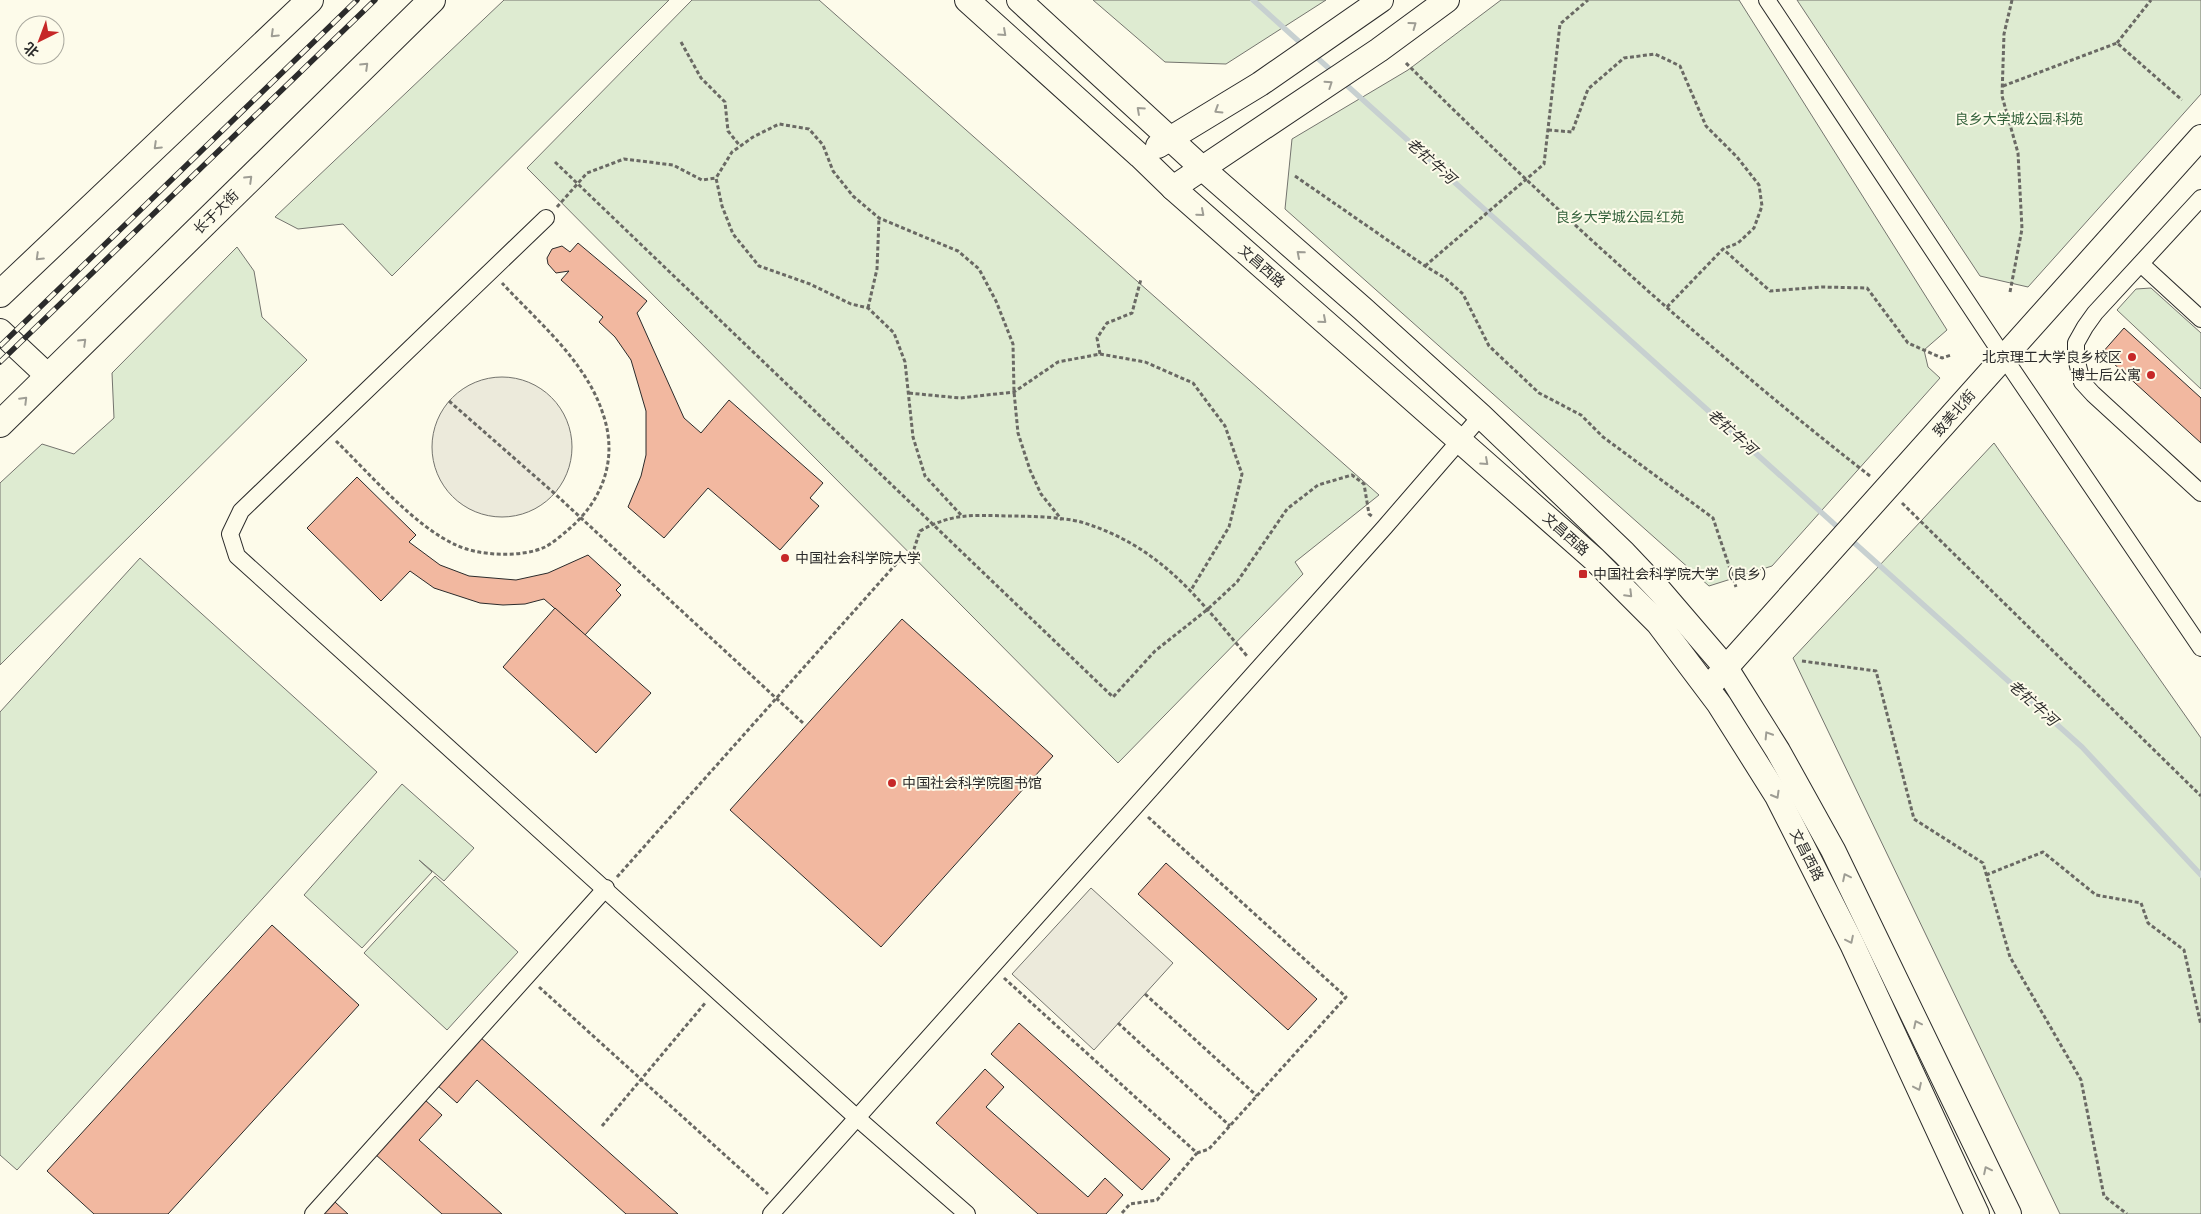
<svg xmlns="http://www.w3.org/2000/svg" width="2201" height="1214" font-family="Karla,'Noto Sans SC',sans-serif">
<rect width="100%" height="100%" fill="#fdfbea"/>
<!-- green -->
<g fill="#deebd1" stroke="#74746e">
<polygon points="504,0 669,0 392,276 343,224 298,229 275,217"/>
<polygon points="692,0 819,0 1379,495 1295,562 1303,574 1118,763 527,168"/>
<polygon points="1093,0 1326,0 1226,64 1165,62"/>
<polygon points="1501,0 1739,0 1947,330 1924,350 1928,367 1940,378 1772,566 1709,586 1285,209 1292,139 1408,70"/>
<polygon points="1797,0 2201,0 2201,94 2028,287 1980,276"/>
<polygon points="237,247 254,271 262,317 307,360 0,665 0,483 42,444 74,454 114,418 112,373"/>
<polygon points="2151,288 2201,333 2201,389 2117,310 2136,289"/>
<polygon points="1994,443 2201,738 2201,1214 2060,1214 1793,658"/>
<polygon points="140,558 377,772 17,1170 0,1155 0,712"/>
<polygon points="402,784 474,848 444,881 419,860 432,872 362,948 304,895"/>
<polygon points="435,876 518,952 447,1030 364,953"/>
</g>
<!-- parking -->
<g fill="#eceadb" stroke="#74746e">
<circle cx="502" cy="447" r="70"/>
<polygon points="1091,888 1173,963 1094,1050 1012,974"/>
</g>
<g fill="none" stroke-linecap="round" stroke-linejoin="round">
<!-- stream -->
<g stroke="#c7d0d0" stroke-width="5.5">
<polyline points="1253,0 1304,46"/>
<polyline points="1313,54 1334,73"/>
<polyline points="1342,81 1842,531"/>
<polyline points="1849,538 2082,747 2201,875"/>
</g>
</g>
<!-- building -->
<g fill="#f2b8a0" stroke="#2b2b2b">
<polygon points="578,243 647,301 637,313 684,418 701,433 729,400 823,483 810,498 819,506 780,550 708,488 664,538 628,507 641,476 646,455 646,411 631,360 615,337 599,322 603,317 561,280 569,271 556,273 548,264 547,258 552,249 562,246 570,252"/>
<polygon points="2124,328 2201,398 2201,443 2102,353"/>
<polygon points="357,477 416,535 409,542 440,565 469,576 516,580 548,573 588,555 621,585 616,590 621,595 585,635 544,599 525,604 503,605 480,603 434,588 410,571 381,601 307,528"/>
<polygon points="555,608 651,693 596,753 503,667"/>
<polygon points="902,619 1053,756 881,947 730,810"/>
<polygon points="1166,863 1317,999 1288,1030 1138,894"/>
<polygon points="272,925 359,1005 168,1214 94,1214 47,1171"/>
<polygon points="1019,1023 1170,1159 1142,1190 991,1054"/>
<polygon points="480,1037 678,1214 626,1214 477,1080 457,1103 437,1085"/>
<polygon points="985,1069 1004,1087 986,1107 1088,1197 1105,1178 1123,1195 1106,1214 1038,1214 936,1123"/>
<polygon points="425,1100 442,1115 419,1140 502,1214 442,1214 375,1154"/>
<polygon points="335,1202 348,1214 324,1214"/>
</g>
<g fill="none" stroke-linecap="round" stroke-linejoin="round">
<!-- street casing -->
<g stroke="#2b2b2b" stroke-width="18">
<g id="street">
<polyline points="1767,0 2003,356 2201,648"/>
<polyline points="2201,198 2095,313 2085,327 2076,343 2076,358 2082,382 2093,394 2201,493"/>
<polyline points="546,218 241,511 230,534 237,556 856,1117 967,1214"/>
<polyline points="2141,264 2201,319"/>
<polyline points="313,1214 606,888"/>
<polyline points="771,1214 1384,528 1481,416"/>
</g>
</g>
<!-- secondary casing -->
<g stroke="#2b2b2b" stroke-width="26">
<g id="secondary">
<polyline points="967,0 1140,156 1173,188 1594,559 1658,623 1719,704 1777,796 1852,944 1977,1214"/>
<polyline points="1019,0 1202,168 1363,309 1481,416 1624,553 1660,591 1726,668 1778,751 1833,850 2009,1214"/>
<polyline points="1158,146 1260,84 1381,0"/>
<polyline points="1173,188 1379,50 1447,0"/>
<polyline points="0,331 48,376"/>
<polyline points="1715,680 2201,137"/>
</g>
</g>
<!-- primary casing -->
<g stroke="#2b2b2b" stroke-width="28">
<g id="primary">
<polyline points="0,294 310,0"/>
<polyline points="0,424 432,0"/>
</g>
</g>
<!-- path -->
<g stroke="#6a6964" stroke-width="3" stroke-dasharray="4 2.5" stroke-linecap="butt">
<polyline points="681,42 701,78 725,102 728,131 740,146"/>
<polyline points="2117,43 2151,0"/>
<path d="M1406,63C1553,209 1707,349 1870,476"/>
<polyline points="2003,86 2117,43 2182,100"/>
<polyline points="1548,130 1572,132 1588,89 1624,58 1655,54 1680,66 1706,126 1737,157 1759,185 1762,206 1754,228 1738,243 1723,249"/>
<polyline points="555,162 1113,697 1155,651 1208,609 1237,582 1287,509 1318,485 1352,475 1364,484 1369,514 1373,517"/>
<polyline points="1295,176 1425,266 1445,278 1463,294 1489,346 1539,393 1581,415 1603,437 1713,518 1736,587"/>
<polyline points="557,207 587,173 624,159 673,165 702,180 716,178"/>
<polyline points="1425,266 1544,164 1560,24 1588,0"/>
<polyline points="2010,292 2022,229 2018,153 2002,96 2004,34 2012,0"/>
<polyline points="1667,307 1723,249 1770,291 1822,287 1867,288 1908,343 1942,358 1951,355"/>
<polyline points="868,308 877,269 879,218"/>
<polyline points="1100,354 1097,338 1107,323 1132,313 1141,279"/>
<polyline points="909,393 960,398 1014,392 1058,362 1100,354 1145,362 1193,383 1225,426 1242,474 1229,527 1191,590"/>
<polyline points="449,401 554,493 803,723"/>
<path d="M336,441C370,474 414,526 456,545C479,556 521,558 545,547C553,543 562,535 569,529C604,499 618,457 603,414C586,361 538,322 502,283"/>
<polyline points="1902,503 2201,796"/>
<polyline points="961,515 925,476 913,437 905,362 894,333 868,308 851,304 810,284 759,266 733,234 722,206 716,178 732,152 753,137 779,124 809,129 823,145 833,171 853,196 879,218 958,251 979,269 996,301 1013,344 1014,392 1018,433 1030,470 1041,494 1062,520"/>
<polyline points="1802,661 1876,671 1914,819 1983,863 2010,957 2081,1080 2104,1196 2127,1214"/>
<polyline points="1148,817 1346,997 1209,1149 1197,1153"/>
<polyline points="1986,875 2043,852 2096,895 2141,903 2148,923 2184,950 2201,1025"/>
<path d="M617,877L896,564L914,549L920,531C952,513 973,515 1008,516C1028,516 1062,517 1081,522C1160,546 1196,596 1247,656"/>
<polyline points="1004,978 1197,1153 1157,1200 1130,1204 1121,1214"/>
<polyline points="539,987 768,1194"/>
<polyline points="1145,994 1257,1096"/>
<polyline points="1118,1023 1230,1126"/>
<polyline points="602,1126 706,1002"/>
</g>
<!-- street -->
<use href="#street" stroke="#fdfbea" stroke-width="16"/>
<!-- secondary -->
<use href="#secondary" stroke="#fdfbea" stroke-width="24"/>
<!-- primary -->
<use href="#primary" stroke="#fdfbea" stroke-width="26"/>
<!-- rail casing -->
<g stroke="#2b2b2b" stroke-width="5.5">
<g id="rail">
<polyline points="0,346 357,0"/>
<polyline points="0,362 375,0"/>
</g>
</g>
<!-- rail -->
<use href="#rail" stroke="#fdfbea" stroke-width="4" stroke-dasharray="11" stroke-linecap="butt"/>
</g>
<!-- one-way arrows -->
<defs><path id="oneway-chevron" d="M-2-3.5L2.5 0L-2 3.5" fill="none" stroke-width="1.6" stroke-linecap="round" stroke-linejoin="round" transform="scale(1.25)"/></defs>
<g stroke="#9e9d94">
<use href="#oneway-chevron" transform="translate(1413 25) rotate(-36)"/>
<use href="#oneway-chevron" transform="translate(1003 33) rotate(42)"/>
<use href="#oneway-chevron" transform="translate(274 34) rotate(136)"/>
<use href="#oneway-chevron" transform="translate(365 66) rotate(-44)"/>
<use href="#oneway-chevron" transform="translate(1329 84) rotate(-34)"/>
<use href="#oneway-chevron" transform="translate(1140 110) rotate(-138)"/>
<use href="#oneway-chevron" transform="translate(1218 110) rotate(148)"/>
<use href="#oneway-chevron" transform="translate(157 146) rotate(136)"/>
<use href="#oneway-chevron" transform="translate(249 179) rotate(-44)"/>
<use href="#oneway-chevron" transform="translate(1201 213) rotate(41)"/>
<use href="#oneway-chevron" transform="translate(1300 254) rotate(-139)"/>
<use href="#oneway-chevron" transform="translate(39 257) rotate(136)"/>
<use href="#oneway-chevron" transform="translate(1323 320) rotate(41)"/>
<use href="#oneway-chevron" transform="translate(83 342) rotate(-44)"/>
<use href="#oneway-chevron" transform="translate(24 400) rotate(-45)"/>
<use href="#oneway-chevron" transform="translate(1485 462) rotate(42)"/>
<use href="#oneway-chevron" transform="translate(1629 594) rotate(45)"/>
<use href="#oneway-chevron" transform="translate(1768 735) rotate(-122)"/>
<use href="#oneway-chevron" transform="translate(1776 795) rotate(60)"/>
<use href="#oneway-chevron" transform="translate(1846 877) rotate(-116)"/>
<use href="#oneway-chevron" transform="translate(1850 940) rotate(64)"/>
<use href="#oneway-chevron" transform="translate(1917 1024) rotate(-116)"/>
<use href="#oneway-chevron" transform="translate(1918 1087) rotate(65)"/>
<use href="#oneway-chevron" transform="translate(1987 1170) rotate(-116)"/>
</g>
<!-- markers -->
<g fill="#c62828" stroke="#fdfbea" stroke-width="2">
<circle cx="2132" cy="357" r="5"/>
<circle cx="2151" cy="375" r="5"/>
<circle cx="785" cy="558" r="5"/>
<rect x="1578" y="569" width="10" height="10" rx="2.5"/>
<circle cx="892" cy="783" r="5"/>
</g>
<g text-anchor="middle" stroke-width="4" stroke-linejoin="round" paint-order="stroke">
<!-- park labels -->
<g font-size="14" fill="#34623c" stroke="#fdfbea">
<text x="2019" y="124">良乡大学城公园·科苑</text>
<text x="1620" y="222">良乡大学城公园·红苑</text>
</g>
<!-- street labels -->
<g font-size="14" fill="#2b2b2b" stroke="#fdfbea">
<text transform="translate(216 212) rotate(-44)" y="5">长于大街</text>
<text transform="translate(1262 266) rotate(41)" y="5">文昌西路</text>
<text transform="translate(1954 413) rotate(-49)" y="5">致美北街</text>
<text transform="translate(1566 534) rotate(42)" y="5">文昌西路</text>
<text transform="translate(1807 855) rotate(63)" y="5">文昌西路</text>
</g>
<!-- poi labels -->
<g font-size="14" fill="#2b2b2b" stroke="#fdfbea" text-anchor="start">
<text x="2122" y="362" text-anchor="end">北京理工大学良乡校区</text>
<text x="2141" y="380" text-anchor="end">博士后公寓</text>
<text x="795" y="563">中国社会科学院大学</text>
<text x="1593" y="579">中国社会科学院大学（良乡）</text>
<text x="902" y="788">中国社会科学院图书馆</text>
</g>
<!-- water labels -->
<g font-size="15" font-style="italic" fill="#2b2b2b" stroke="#fdfbea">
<text transform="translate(1431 161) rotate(42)" y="5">老牤牛河</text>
<text transform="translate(1732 432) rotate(42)" y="5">老牤牛河</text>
<text transform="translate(2033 703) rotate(42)" y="5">老牤牛河</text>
</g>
</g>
<!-- north arrow -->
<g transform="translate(40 40) rotate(222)"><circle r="24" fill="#fdfbea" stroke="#a9a89e"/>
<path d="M0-4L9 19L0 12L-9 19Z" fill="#c62828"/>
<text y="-8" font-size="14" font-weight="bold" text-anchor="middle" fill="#2b2b2b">北</text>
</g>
</svg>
